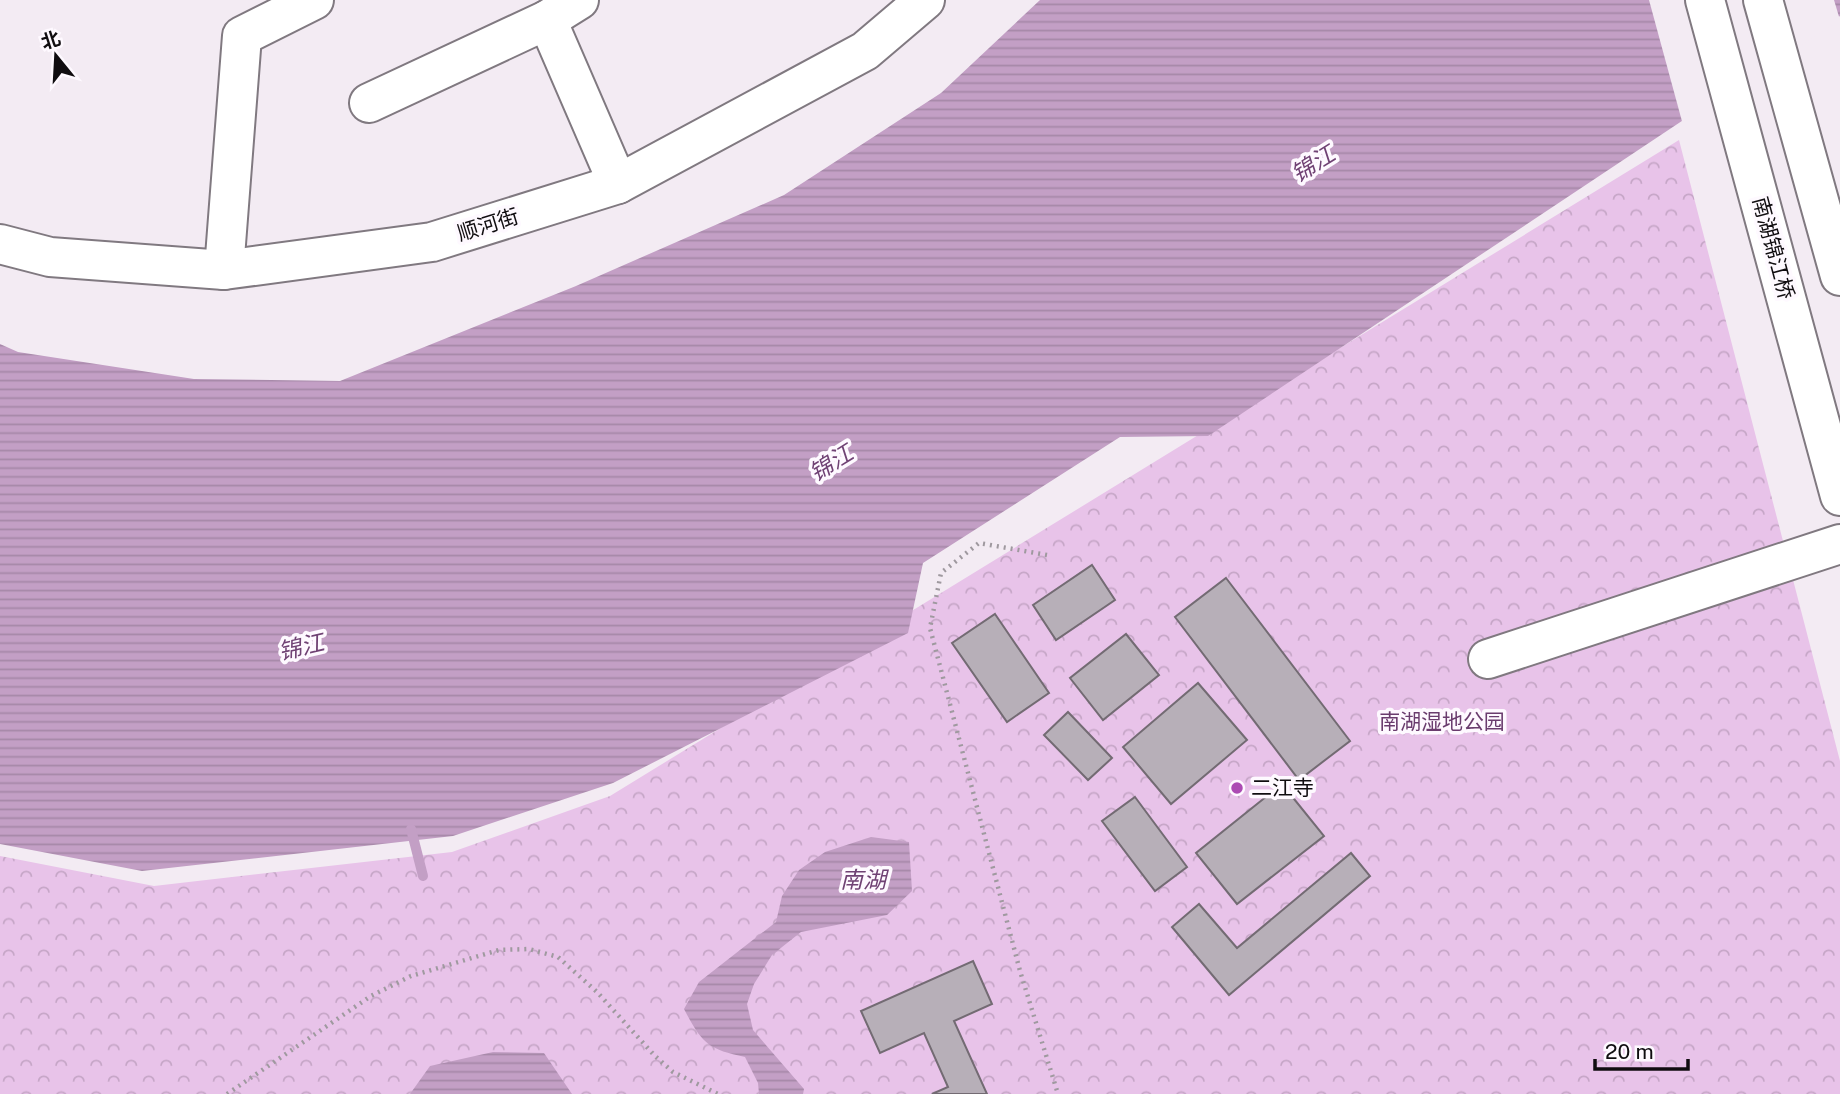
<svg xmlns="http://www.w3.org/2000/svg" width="1840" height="1094" font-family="'Public Sans','Noto Sans SC',sans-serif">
<defs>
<pattern id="park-crowns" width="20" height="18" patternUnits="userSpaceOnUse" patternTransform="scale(1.75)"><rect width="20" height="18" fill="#e8c3e9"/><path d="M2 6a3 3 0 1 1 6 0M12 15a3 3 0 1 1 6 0" fill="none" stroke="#c6a6c7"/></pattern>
<pattern id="water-rules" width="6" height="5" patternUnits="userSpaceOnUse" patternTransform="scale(1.75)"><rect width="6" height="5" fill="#c39fc5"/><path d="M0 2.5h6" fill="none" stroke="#a688a8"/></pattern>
</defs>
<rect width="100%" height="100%" fill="#f3ebf3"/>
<!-- park -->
<polygon fill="url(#park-crowns)" points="1679,140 1840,761 1840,1094 0,1094 0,856 154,886 452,852 610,796"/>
<!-- water -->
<g fill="url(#water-rules)">
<polygon points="1040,0 1840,0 1840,16 1208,436 1120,437 923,563 908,633 613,783 453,836 142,871 0,844 0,344 18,352 194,379 340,381 576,286 784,195 941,93"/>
<path d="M871,837L909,842L912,891L887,915L801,932L772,955L754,984L747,1004L753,1030L804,1089L803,1094H759L758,1083L745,1057C707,1049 702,1043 684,1009L699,982L776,922L782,896L799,870L825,852Z"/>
<polygon points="493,1052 544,1053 572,1094 410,1094 430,1066"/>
</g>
<!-- pier -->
<polygon fill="#f3ebf3" points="1649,0 1834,0 1840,20 1683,125"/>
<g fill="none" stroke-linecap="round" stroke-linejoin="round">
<!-- stream -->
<polyline stroke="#c39fc5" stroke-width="10" points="411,829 423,876"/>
</g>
<!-- building -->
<g fill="#b7afb8" stroke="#736b73" stroke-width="2">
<polygon points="1092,565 1115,600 1056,640 1033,605"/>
<polygon points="1226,578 1350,741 1299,780 1175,617"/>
<polygon points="995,614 1049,693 1007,722 952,643"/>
<polygon points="1126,634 1159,675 1103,720 1070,678"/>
<polygon points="1198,683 1247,740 1171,804 1123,747"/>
<polygon points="1068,712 1112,758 1088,780 1044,735"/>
<polygon points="1282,784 1324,836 1237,904 1196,853"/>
<polygon points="1135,797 1187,867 1155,891 1102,821"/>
<polygon points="1351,853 1370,876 1229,995 1172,927 1199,904 1237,948"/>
<polygon points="973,961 992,1004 954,1021 987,1094 932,1094 948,1087 924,1033 880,1053 861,1011"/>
</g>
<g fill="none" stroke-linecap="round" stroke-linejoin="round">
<!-- minor casing -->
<g stroke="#807980" stroke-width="42">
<g id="minor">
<polyline points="579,0 547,20 618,184"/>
<polyline points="369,103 547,20"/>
<polyline points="0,244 50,257 224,270 432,242 618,184 865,51 925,0"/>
<polyline points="224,270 242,36 314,0"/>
<polyline points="1488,659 1840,544"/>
</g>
</g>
<!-- major casing -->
<g stroke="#807980" stroke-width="42">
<g id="major">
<polyline points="1705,0 1840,496"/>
<polyline points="1763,0 1840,276"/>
</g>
</g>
<!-- path -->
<g stroke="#9f999f" stroke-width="4.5" stroke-dasharray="2 5" stroke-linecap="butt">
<polyline points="1047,555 979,543 941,573 930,628 1020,971 1058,1094"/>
<polyline points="227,1094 371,996 411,976 499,950 529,949 558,957 597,992 655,1056 673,1072 718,1094"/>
</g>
<!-- minor -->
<use href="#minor" stroke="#fff" stroke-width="38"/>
<!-- major -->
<use href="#major" stroke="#fff" stroke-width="38"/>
</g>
<!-- markers -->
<circle fill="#ac4bb3" stroke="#fef9ff" stroke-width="2.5" cx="1237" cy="788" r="7"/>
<g text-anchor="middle" stroke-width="7" stroke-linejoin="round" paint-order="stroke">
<!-- street labels -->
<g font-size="21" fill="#100d10" stroke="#fef9ff">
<text transform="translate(488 225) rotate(-17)" y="7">顺河街</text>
<text transform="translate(1773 248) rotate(75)" y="7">南湖锦江桥</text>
</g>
<!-- park labels -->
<g font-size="21" fill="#6a3c6e" stroke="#fef9ff">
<text x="1442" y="729">南湖湿地公园</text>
</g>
<!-- poi labels -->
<g font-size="21" fill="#100d10" stroke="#fef9ff" text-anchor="start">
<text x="1251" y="795">二江寺</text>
</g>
<!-- water labels -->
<g font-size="23" font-style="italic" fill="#704274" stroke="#fef9ff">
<text transform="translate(1313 164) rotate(-32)" y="8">锦江</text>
<text transform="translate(831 463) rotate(-32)" y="8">锦江</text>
<text transform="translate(301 647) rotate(-13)" y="8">锦江</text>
<text x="863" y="888">南湖</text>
</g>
</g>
<!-- north arrow -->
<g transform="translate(56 56) rotate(342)" stroke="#fef9ff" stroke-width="5" paint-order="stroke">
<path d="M0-5L12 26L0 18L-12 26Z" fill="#100d10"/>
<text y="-10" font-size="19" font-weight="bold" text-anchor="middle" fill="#100d10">北</text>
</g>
<!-- scale -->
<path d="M1595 1059v10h93v-10" fill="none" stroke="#100d10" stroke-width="3.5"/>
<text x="1605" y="1059" font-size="21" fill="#100d10" stroke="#fef9ff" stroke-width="5" paint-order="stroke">20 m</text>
</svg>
